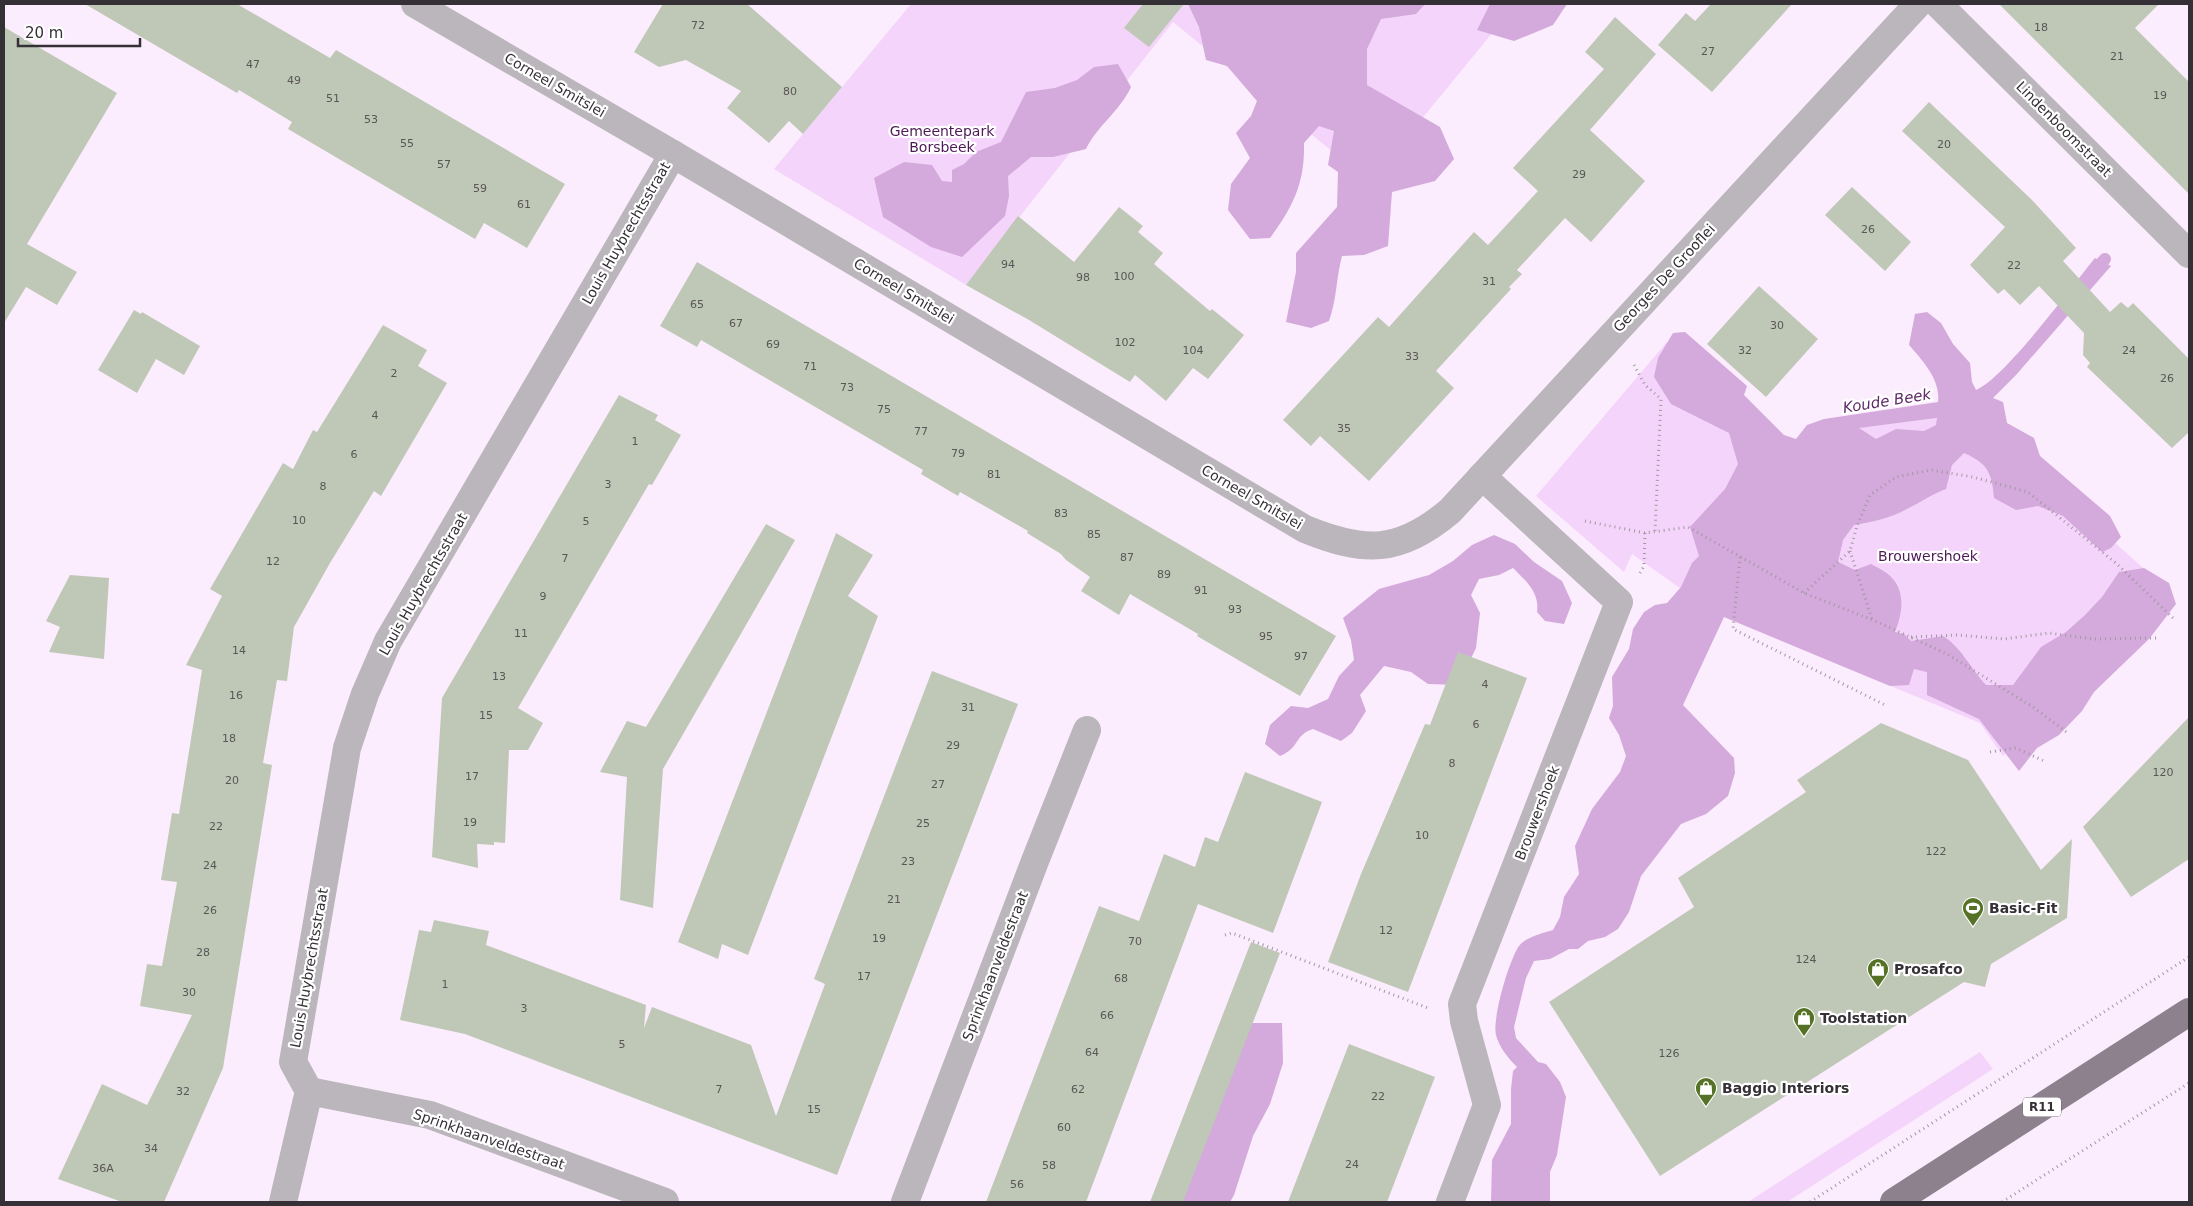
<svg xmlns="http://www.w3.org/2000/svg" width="2193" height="1206" font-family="'DejaVu Sans',sans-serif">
<rect width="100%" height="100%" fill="#fbedfd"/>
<!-- green -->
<g fill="#f4d4fa">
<polygon points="911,4 1516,4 1370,182 1173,22 966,285 774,169"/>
<polygon points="1667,342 1791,445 1858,428 1963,415 1969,412 2161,584 2003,756 1980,723 1715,613 1632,554 1624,572 1536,496"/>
<polygon points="1980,1052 1993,1069 1787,1202 1748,1202"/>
</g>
<!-- forest -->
<g fill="#d4a9db" fill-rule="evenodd">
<path d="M1188,4H1425L1416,14L1381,19L1367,49V85L1440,127L1454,159L1435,181L1392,192L1388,246L1364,255L1342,256C1336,278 1337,298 1329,321L1311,328L1286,322L1296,272V253L1337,207L1338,172L1328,165L1334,131L1319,126L1304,143C1305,183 1293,207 1270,238L1250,239L1228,210L1231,184L1250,158L1236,133L1251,116L1257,101L1227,66L1206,60L1199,27Z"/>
<polygon points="1490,4 1567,4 1553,25 1514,41 1477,30"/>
<path d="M1118,64L1131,87C1120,111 1097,126 1086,149L1053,157H1031L1008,176L1009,196L1005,216L962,257L931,247L883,217L874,178L904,162L932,165L942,181L952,182V170L964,164L976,152L1001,142L1026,92L1055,88L1077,80L1094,67Z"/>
<path d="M2095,258L2111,266L2016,375L1993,398L2003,402L2007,423L2034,438L2040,456L2110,516L2121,537L2111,548L2102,552L2063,516L2038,506L2016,510L1994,498C1992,472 1987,463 1964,453L1952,465L1946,489C1932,494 1921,502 1907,509C1890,518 1873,522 1854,525L1843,540L1838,562L1855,570L1871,564C1878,568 1887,572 1892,578C1906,593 1902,615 1895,632L1904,634L1911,641L1943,636C1961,647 1971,669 1986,685H2013L2041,647L2066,632L2085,615L2102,597L2119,572L2144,568L2169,583L2176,604L2149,639L2094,692L2082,711L2059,735L2037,748L2019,771L1979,719L1927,695V672L1914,669L1909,685L1890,686L1724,617L1683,705L1734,758L1735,773L1728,796L1706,814L1681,824L1641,876L1629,912L1618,929L1605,937L1588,941L1578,949H1569L1550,959L1534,961L1526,978L1514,1027L1516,1038L1538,1062L1546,1064L1560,1082L1566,1097L1557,1155L1550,1172V1202H1491L1492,1160L1511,1124V1089L1513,1071L1517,1067C1508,1058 1499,1047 1496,1035C1492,1019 1509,960 1519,946C1526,937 1543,933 1553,930L1560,917L1564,897L1579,874L1575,846L1592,809L1620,772L1626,756L1619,735L1609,718L1613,706L1612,677L1629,649L1633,629L1644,612L1655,605L1667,603L1681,587L1692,563L1699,556L1690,527L1725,489L1738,464L1729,433L1671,404L1654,377L1658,358L1673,333L1685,332L1747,386L1744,395L1784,435L1796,439L1807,425L1824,419L1938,402C1941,380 1923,361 1909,345L1915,314L1927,312L1941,323L1953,344L1970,363L1972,382L1976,390C2005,378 2072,286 2095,258ZM1937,418L1936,425L1924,431L1896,429L1876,439L1859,428Z"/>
<path d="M1494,535L1515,544L1534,562L1562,581L1572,603L1564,624L1545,621L1537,612C1540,593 1526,581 1513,568L1499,575L1479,579L1471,595L1480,613L1476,648L1458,685L1428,684L1411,672L1384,666L1360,695L1366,711L1352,733L1341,741L1313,729C1294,735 1300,748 1280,756L1265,744L1270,725L1291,706L1308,708L1328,699L1339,676L1354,660L1351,640L1343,618L1379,589L1429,575L1453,561L1472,545Z"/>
<polygon points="1241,1023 1282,1023 1283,1063 1270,1104 1253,1136 1234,1195 1230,1202 1167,1202"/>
</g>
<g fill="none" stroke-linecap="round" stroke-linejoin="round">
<!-- stream -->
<g stroke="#d4a9db" stroke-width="12">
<polyline points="2092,274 2105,259"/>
<polyline points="1718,570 1730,545 1744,536"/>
<polyline points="1530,1172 1533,1202"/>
</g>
</g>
<!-- building -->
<g fill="#bfc8b7">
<polygon points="85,4 237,4 330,58 336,50 565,184 527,248 484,223 475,239 288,129 292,122 239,90 237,93"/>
<polygon points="663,4 747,4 842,87 803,134 789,121 769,143 727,108 741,91 686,60 659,67 634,52"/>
<polygon points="1143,4 1184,4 1149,47 1124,28"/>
<polygon points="1711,4 1792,4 1712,92 1658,45 1686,13 1695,21"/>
<polygon points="1999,4 2159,4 2135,28 2189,82 2189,194"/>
<polygon points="1615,17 1656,54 1590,130 1645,181 1591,242 1565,218 1517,270 1522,274 1509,287 1511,289 1436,371 1454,388 1369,481 1320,436 1311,446 1283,420 1378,317 1389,327 1474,232 1488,245 1538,191 1513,168 1604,69 1585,52"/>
<polygon points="4,27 117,93 27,244 77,272 57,305 26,287 4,323"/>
<polygon points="1929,102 2031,199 2076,248 2063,261 2110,312 2121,302 2128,308 2133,303 2189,359 2189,432 2172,448 2087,367 2090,363 2083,355 2084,333 2039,286 2020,305 2004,289 1998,294 1970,265 2005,227 1902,131"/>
<polygon points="1852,187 1911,242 1885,271 1825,215"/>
<polygon points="1119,207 1143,226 1138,232 1163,253 1154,264 1210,311 1212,309 1244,335 1208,379 1193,368 1166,401 1135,375 1130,382 1029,320 966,285 1018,216 1074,262"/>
<polygon points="697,262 1336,636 1300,696 1197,636 1198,634 1130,594 1119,615 1081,591 1090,577 1066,560 1061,554 1027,533 1028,531 960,492 958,496 921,474 923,470 701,340 697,347 660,326"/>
<polygon points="1759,286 1818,339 1766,397 1707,344"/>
<polygon points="134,310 141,314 142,312 200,346 184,375 156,359 137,393 98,370"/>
<polygon points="383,325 427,350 418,366 447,383 381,496 374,491 330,563 294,627 287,681 277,680 263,763 272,765 223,1068 164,1202 122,1202 58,1179 102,1084 147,1105 192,1015 140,1006 147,964 162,966 177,882 161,880 172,813 179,814 202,670 186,665 222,596 210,589 283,463 293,469 313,430 317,432"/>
<polygon points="619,395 658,415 655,420 681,435 652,485 649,484 518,708 543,723 528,750 509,750 505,843 494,842 494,845 477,844 478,868 432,857 442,698"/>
<polygon points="766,524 795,540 663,769 653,908 620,900 627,777 600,772 627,721 646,727"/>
<polygon points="836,533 873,555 848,596 878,616 748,955 722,944 718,959 678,942"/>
<polygon points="70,575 109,578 104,659 49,652 60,627 46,621"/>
<polygon points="1458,652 1527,678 1408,992 1328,962 1361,874 1425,724 1430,725"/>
<polygon points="932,671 1018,704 837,1175 465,1034 400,1020 419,930 431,932 434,920 489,931 486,945 646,1005 644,1028 652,1007 751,1045 776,1116 825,984 814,979"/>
<polygon points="2189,717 2189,859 2131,897 2083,827"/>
<polygon points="1881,723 1968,760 2041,870 2072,839 2067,918 1991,964 1985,987 1964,982 1660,1176 1549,1002 1694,907 1678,878 1806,792 1797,780"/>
<polygon points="1245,772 1322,802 1273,933 1198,904 1086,1202 986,1202 1099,906 1139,921 1164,854 1195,867 1205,837 1218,842"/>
<polygon points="1251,942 1280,953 1183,1202 1150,1202"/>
<polygon points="1349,1044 1435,1077 1387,1202 1288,1202"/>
</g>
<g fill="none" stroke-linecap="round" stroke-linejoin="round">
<!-- path -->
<g stroke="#a298a3" stroke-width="3" stroke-dasharray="1 4" stroke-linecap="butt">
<polyline points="1634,365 1645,385 1661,399 1655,532"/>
<polyline points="1585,521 1645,533 1688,527 1804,593 1873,620 1947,654 2033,707 2069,734"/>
<polyline points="1850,551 1872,619"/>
<polyline points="1740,557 1733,629 1887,706"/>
<polyline points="1640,573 1644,566 1645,533"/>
<polyline points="1804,593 1850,551 1857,526 1870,495 1896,477 1931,470 1973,477 2028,492 2117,564 2175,620"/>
<polyline points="1911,637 1958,635 2004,639 2049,633 2093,639 2159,638"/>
<polyline points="1990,752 2016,748 2044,761"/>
<polyline points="1225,935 1232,933 1428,1008"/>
<polyline points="1810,1202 2189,957"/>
<polyline points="2002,1202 2189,1083"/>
</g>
<!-- street -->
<g stroke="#bbb5bc" stroke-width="28">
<path d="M415,4L673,154L1305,529C1364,553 1399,554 1450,511L1918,4"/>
<polyline points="1938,4 2189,254"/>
<polyline points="309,1091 430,1115 665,1202"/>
<polyline points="283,1202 309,1091 293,1062 347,748 365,694 388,641 673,154"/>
<polyline points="905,1202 1035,861 1087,730"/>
<polyline points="1450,1202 1487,1105 1464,1021 1462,1004 1619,602 1482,476"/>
</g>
<!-- primary -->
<polyline stroke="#8c818d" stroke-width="28" points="1894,1202 2189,1012"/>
</g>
<!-- icons -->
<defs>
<g id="stadium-pin" transform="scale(1.125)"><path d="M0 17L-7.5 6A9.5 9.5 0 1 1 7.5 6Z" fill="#557227" stroke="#fff"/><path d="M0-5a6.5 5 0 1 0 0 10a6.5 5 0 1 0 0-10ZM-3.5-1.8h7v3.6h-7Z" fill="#fff"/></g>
<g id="shop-pin" transform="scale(1.125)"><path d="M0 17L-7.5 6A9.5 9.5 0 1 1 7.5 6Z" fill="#557227" stroke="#fff"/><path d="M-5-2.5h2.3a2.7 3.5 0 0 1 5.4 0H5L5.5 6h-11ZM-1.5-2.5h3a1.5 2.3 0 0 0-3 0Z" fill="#fff"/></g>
</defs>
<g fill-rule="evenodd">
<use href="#stadium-pin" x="1973" y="908"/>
<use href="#shop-pin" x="1878" y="969"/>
<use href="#shop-pin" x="1804" y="1018"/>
<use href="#shop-pin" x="1706" y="1088"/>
</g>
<g text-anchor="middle" stroke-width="4.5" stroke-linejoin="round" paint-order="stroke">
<!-- number labels -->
<g font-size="11" fill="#585656">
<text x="698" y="29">72</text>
<text x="2041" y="31">18</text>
<text x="1708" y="55">27</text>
<text x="2117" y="60">21</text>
<text x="253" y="68">47</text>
<text x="294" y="84">49</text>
<text x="790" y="95">80</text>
<text x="2160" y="99">19</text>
<text x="333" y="102">51</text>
<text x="371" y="123">53</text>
<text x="407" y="147">55</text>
<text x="1944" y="148">20</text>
<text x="444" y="168">57</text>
<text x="1579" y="178">29</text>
<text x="480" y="192">59</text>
<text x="524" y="208">61</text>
<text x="1868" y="233">26</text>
<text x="1008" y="268">94</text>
<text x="2014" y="269">22</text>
<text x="1124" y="280">100</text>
<text x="1083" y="281">98</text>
<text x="1489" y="285">31</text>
<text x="697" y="308">65</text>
<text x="736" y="327">67</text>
<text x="1777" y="329">30</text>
<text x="1125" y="346">102</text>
<text x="773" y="348">69</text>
<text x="1193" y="354">104</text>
<text x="1745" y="354">32</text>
<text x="2129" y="354">24</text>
<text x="1412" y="360">33</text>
<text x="810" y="370">71</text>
<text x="394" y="377">2</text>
<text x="2167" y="382">26</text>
<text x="847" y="391">73</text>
<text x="884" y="413">75</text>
<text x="375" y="419">4</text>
<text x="1344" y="432">35</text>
<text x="921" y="435">77</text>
<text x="635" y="445">1</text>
<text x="958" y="457">79</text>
<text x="354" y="458">6</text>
<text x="994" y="478">81</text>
<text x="608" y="488">3</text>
<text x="323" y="490">8</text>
<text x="1061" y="517">83</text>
<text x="299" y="524">10</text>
<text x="586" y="525">5</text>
<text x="1094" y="538">85</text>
<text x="1127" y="561">87</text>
<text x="565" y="562">7</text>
<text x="273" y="565">12</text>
<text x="1164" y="578">89</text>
<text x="1201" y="594">91</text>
<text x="543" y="600">9</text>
<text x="1235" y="613">93</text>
<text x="521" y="637">11</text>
<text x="1266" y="640">95</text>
<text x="239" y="654">14</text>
<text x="1301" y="660">97</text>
<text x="499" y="680">13</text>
<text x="1485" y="688">4</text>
<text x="236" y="699">16</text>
<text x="968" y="711">31</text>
<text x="486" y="719">15</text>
<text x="1476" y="728">6</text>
<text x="229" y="742">18</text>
<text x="953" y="749">29</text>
<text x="1452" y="767">8</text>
<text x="2163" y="776">120</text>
<text x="472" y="780">17</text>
<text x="232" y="784">20</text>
<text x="938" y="788">27</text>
<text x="470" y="826">19</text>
<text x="923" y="827">25</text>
<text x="216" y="830">22</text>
<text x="1422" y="839">10</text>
<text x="1936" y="855">122</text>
<text x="908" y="865">23</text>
<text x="210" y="869">24</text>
<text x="894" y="903">21</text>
<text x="210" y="914">26</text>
<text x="1386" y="934">12</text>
<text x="879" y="942">19</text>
<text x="1135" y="945">70</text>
<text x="203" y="956">28</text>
<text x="1806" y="963">124</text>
<text x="864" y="980">17</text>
<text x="1121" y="982">68</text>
<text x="445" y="988">1</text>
<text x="189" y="996">30</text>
<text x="524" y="1012">3</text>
<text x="1107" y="1019">66</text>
<text x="622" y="1048">5</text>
<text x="1092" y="1056">64</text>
<text x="1669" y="1057">126</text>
<text x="719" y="1093">7</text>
<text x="1078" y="1093">62</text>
<text x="183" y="1095">32</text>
<text x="1378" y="1100">22</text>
<text x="814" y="1113">15</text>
<text x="1064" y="1131">60</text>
<text x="151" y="1152">34</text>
<text x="1352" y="1168">24</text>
<text x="1049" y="1169">58</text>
<text x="103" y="1172">36A</text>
<text x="1017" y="1188">56</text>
</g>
<!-- shield labels -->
<rect fill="#fff" stroke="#726e72" stroke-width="1" x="2023" y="1097.5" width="38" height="19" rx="4"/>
<g font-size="12" font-weight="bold" fill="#353036">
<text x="2042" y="1111">R11</text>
</g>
<!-- street labels -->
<g font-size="14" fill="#353036" stroke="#fff">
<text transform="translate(555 85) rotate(30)" y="5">Corneel Smitslei</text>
<text transform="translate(2064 129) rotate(45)" y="5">Lindenboomstraat</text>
<text transform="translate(626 233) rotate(-60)" y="5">Louis Huybrechtsstraat</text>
<text transform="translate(1664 278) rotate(-47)" y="5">Georges De Grooflei</text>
<text transform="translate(904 291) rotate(31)" y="5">Corneel Smitslei</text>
<text transform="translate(1252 497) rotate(30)" y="5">Corneel Smitslei</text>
<text transform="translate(423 584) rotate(-60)" y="5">Louis Huybrechtsstraat</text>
<text transform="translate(1537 813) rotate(-69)" y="5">Brouwershoek</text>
<text transform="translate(995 966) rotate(-69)" y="5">Sprinkhaanveldestraat</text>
<text transform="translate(309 968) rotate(-80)" y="5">Louis Huybrechtsstraat</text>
<text transform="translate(489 1139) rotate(19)" y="5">Sprinkhaanveldestraat</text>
</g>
<!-- park labels -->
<g font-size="14" fill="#4d1a56" stroke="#fff">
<text x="942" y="136">Gemeentepark<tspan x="942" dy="16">Borsbeek</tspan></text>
<text x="1928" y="561">Brouwershoek</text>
</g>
<!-- poi labels -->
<g font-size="14" font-weight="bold" fill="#353036" stroke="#fff" text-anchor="start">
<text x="1989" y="913">Basic-Fit</text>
<text x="1894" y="974">Prosafco</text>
<text x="1820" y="1023">Toolstation</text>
<text x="1722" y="1093">Baggio Interiors</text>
</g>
<!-- water labels -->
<g font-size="15" font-style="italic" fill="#5d2a66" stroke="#fff">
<text transform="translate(1887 401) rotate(-9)" y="5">Koude Beek</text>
</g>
</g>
<!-- border -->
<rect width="2193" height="1206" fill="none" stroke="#353036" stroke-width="10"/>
<!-- scale -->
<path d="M18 38v8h122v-8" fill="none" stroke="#353036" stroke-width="2.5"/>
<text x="25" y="38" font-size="15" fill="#353036" stroke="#ffffff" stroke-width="4" paint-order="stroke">20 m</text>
</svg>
